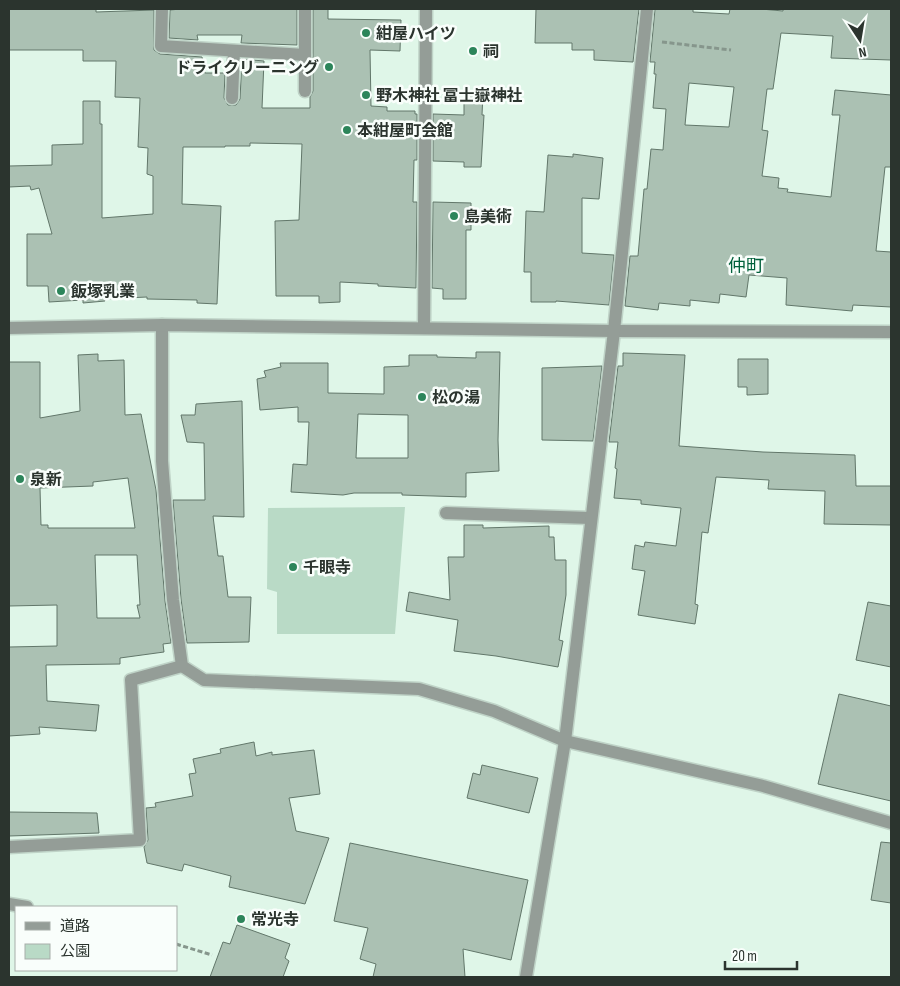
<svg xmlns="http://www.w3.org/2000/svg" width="900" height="986" font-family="'Sofia Sans Condensed','Noto Sans JP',sans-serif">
<rect width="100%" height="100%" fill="#dff6e8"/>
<!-- green -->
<polygon fill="#b9dac6" points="405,507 395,634 277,634 277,592 267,589 268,508"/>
<!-- building -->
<g fill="#abc1b3" stroke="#62776a" fill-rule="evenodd">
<polygon points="9,9 96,9 96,12 154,10 154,50 160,54 202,57 205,73 225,73 224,98 228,105 236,105 240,99 242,59 264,61 262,108 310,108 310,97 313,91 313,9 328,9 328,19 401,20 400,51 370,50 371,106 387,107 387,111 415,111 415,114 417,114 417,160 414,160 413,202 417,202 416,288 378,286 378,284 340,282 340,302 319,303 319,296 276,296 275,221 299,220 302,144 250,143 250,146 225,146 225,147 183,147 182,204 221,206 217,304 197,303 197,300 147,299 147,297 104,299 105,301 83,303 83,300 49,302 48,286 27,286 27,234 52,234 39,188 31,190 30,186 9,187 9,166 52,165 52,145 83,144 83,101 100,101 100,124 102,124 102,218 153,214 153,176 147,174 148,148 138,147 140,98 115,97 116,61 83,61 83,50 9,50"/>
<polygon points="181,9 297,9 297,45 241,43 242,35 197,35 198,40 169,38 170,10"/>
<polygon points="536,9 639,9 633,62 594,60 594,50 572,50 572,43 535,43"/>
<path d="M655,9H693V12L729,14L730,9H761L783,11V9H891V60L831,58L833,36L781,33L773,89H767L762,130L768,131L762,176L779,178L778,188L788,189L787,192L831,197L840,115H832L835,90L891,95V167H885L876,251L891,252V307L853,305L852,311L786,305L787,278L749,275L746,297L720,294L719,303L690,300V306L659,303L658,310L625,306L630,256H638L644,189H647L651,149L663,150L666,109L653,108L656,74H654L655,62H650ZM689,83L734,87L729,127L685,125Z"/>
<polygon points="483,93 482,115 484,115 481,167 464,167 464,162 433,161 433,114 464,115 464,94"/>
<polygon points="573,154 603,158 599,199 582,198 582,253 614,255 609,305 556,301 556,302 531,302 531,272 524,272 526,211 544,212 548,155 573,157"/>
<polygon points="433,202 471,203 471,230 466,230 466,299 443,299 443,289 432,288"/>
<path d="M476,352H500L498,440L499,471L466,473V497L402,495V493H354L343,495L291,492L293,464L307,465L309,422H298V407L260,410L257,379L266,377L264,371L281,367L280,363H328V393L384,394V367L409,366V355H437V357L476,358ZM358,414L408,415V458H356Z"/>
<polygon points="623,353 685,355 679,446 763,452 855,455 856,486 891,486 891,525 824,524 825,491 768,489 769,480 716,477 708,533 702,532 695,604 698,605 695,624 638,615 645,571 632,569 635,545 644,547 645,542 676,546 681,508 641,504 641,500 614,498 617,469 615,468 618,442 609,442 618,366 623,366"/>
<path d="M98,354V361L124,360L125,415L141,414L156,490L165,601L171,643L163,644L164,652L120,658V664L46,665L47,701L99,705L96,731L39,727L40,734L9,736V647L57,646V605L9,606V362H40V418L80,411L78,355ZM128,478L135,528H48V525H41L40,488L93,486V482ZM95,555H137L140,605H137L140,618H97Z"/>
<polygon points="738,359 768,359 768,394 747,395 747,387 738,387"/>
<polygon points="602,366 593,441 542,440 542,368"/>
<polygon points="242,401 244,517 213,516 218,556 223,556 228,597 251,597 249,642 187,643 181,599 173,500 205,500 204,443 187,442 181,415 195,415 196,404"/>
<polygon points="464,525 483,525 483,528 549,526 549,537 554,537 555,560 566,560 566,595 559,640 563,641 558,667 496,656 454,651 458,620 406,611 409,592 450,600 448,557 464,557"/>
<polygon points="868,602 891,606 891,667 856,660"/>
<polygon points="839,694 891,706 891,801 818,784"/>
<polygon points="254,742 256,756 272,752 272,755 314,750 320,794 289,798 296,831 329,838 305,904 229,887 231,876 184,864 182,871 147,863 144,847 148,840 146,808 156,807 155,803 193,796 189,774 196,773 193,759 221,753 220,749"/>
<polygon points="482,765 538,778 529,813 467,798 473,773 480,775"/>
<polygon points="9,812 97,813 99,833 9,836"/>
<polygon points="881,842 891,843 891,903 871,900"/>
<polygon points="350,843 528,880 511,960 463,949 465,977 373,977 376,964 360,959 368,928 334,921"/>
<polygon points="237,925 290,944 285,958 289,961 283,977 210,977 223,942 230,944"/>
</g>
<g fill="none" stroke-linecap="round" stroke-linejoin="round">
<!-- minor casing -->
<g stroke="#bfd3c7" stroke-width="15">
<g id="minor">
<polyline points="162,9 161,46 305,55"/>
<polyline points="305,9 305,91"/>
<polyline points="232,98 234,51"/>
<polyline points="162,325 162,461 173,600 182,666 204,680 419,689 494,711 565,741 763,786 891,823"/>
<polyline points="9,328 162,325 614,331 891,332"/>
<polyline points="424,328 426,9"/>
<polyline points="446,513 590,518"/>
<polyline points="9,847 140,840 131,680 182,666"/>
<polyline points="9,904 27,907"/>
<polyline points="526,977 565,741 614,331 647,9"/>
</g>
</g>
<!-- path -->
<g stroke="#86968c" stroke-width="3" stroke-dasharray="5 2.5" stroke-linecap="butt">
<polyline points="662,42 731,50"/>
<polyline points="176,944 212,955"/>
</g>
<!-- minor -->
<use href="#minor" stroke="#949d97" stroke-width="12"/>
</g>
<!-- markers -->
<g fill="#2c855a" stroke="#f9fefb" stroke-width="2">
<circle cx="366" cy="33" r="5"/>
<circle cx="473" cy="51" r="5"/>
<circle cx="329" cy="67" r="5"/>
<circle cx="366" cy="95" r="5"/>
<circle cx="347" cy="130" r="5"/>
<circle cx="454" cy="216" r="5"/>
<circle cx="61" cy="291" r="5"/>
<circle cx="422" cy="397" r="5"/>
<circle cx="20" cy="479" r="5"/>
<circle cx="293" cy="567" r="5"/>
<circle cx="241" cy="919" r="5"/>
</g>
<g text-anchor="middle" stroke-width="5" stroke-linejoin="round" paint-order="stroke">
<!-- poi labels -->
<g font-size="16" font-weight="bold" fill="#2b342e" stroke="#f9fefb" text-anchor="start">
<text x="376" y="39">紺屋ハイツ</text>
<text x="483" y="57">祠</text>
<text x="319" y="73" text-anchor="end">ドライクリーニング</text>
<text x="376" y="101">野木神社 冨士嶽神社</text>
<text x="357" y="136">本紺屋町会館</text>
<text x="464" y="222">島美術</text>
<text x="71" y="297">飯塚乳業</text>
<text x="432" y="403">松の湯</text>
<text x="30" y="485">泉新</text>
<text x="303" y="573">千眼寺</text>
<text x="251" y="925">常光寺</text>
</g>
<!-- neighbourhood labels -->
<g font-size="18" fill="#00603b" stroke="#f9fefb">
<text x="746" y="272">仲町</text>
</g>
</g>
<!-- border -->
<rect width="900" height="986" fill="none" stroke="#2b342e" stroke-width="20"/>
<!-- legend -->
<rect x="15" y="906" width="162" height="65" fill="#f9fefb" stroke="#a7ada9"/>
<rect x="25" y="922" width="25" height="8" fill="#949d97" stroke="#a7ada9"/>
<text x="60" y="931" font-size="15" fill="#2b342e">道路</text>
<rect x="25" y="944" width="25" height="15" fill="#b9dac6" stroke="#a7ada9"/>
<text x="60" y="956" font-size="15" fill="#2b342e">公園</text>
<!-- north arrow -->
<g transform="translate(860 40) rotate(168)" stroke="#f9fefb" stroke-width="4" paint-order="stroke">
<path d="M0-4L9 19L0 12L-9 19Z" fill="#2b342e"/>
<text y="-8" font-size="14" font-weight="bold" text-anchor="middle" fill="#2b342e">N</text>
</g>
<!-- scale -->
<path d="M725 961v8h72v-8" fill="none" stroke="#2b342e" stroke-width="2.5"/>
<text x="732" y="961" font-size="15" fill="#2b342e" stroke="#f9fefb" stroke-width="4" paint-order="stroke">20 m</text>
</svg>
